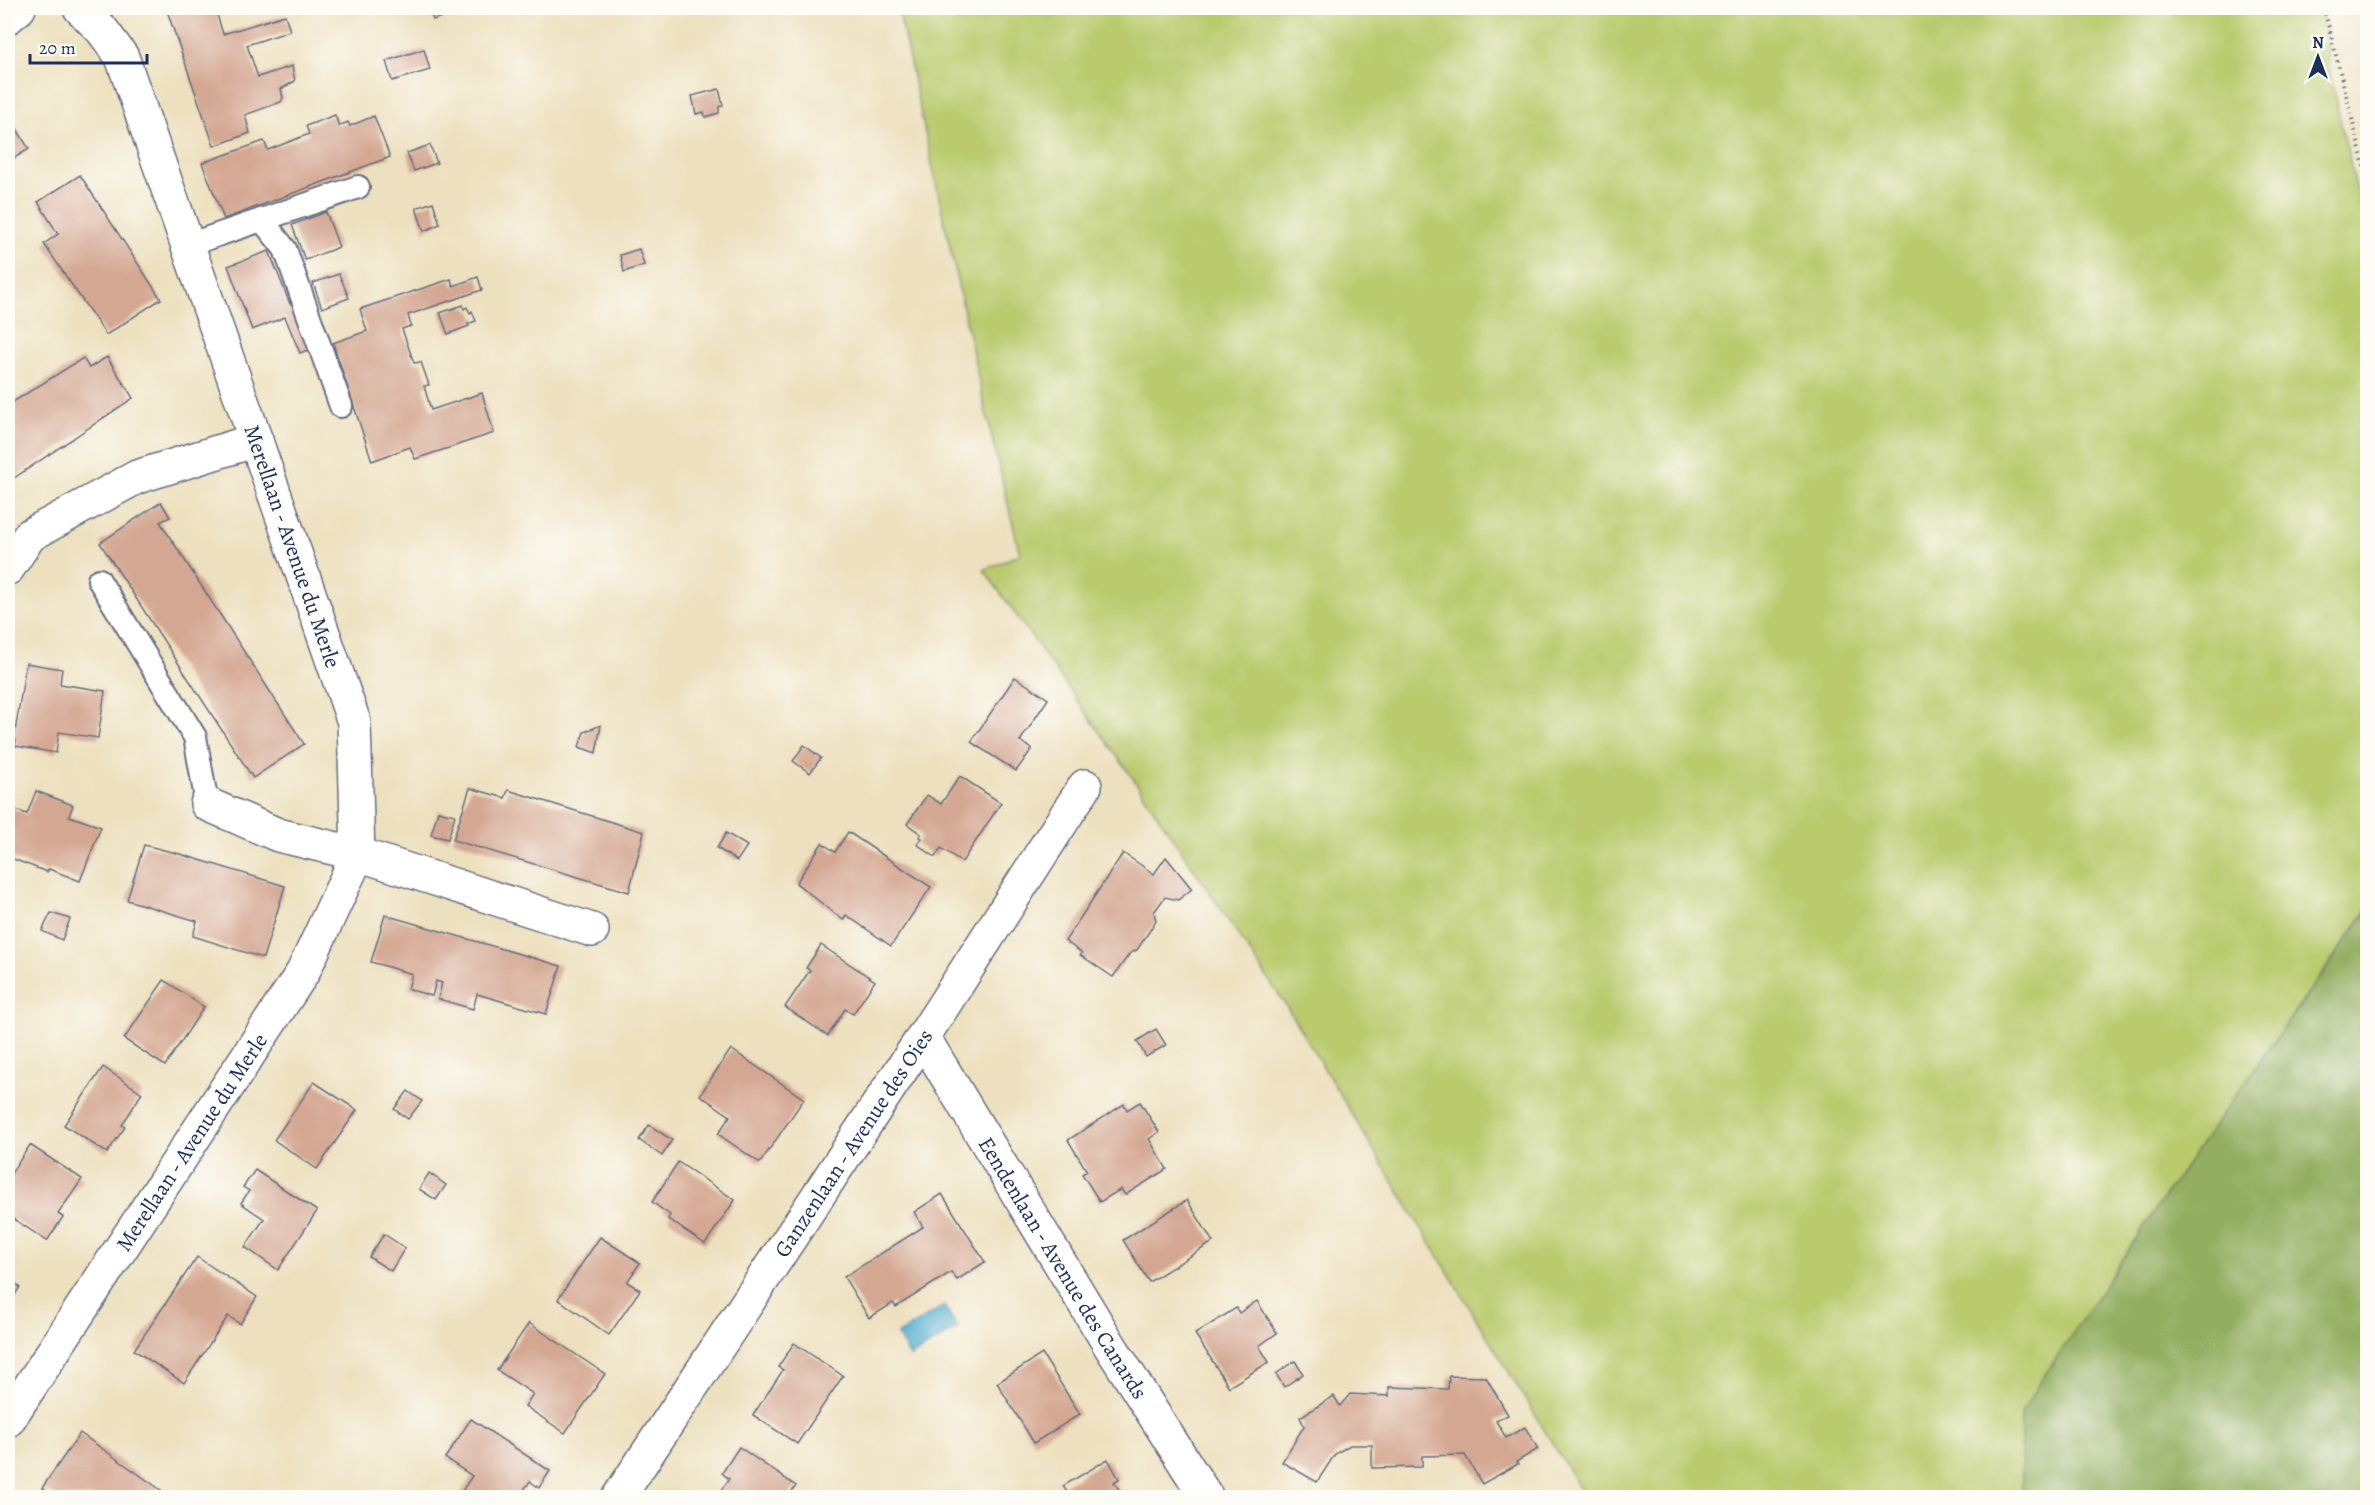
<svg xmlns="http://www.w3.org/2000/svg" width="2375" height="1505" font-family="Alegreya,serif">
<rect width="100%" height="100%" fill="#fdfcf7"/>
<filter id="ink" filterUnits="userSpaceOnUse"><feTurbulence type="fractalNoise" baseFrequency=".0167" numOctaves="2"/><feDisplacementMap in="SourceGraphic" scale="12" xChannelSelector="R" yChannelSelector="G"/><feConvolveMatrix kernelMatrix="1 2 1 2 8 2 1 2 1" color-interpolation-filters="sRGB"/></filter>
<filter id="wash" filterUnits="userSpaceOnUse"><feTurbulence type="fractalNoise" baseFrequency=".008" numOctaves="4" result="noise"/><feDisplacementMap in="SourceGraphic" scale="24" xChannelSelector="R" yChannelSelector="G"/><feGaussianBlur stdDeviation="1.35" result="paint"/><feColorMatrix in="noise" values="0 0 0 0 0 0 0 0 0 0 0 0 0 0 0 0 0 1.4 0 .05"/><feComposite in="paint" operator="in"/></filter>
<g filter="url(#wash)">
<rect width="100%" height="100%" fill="#ede0be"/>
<!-- green -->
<polygon fill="#baca6d" stroke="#6a7c66" stroke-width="1.5" points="898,8 2319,8 2326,30 2329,72 2368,239 2367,910 2163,1198 2021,1411 2022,1497 1585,1497 1283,1001 1132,777 984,570 1020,554 984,404"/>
<!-- forest -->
<polygon fill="#93ae60" stroke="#576e5f" stroke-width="1.5" points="2367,911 2367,1497 2022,1497 2021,1411 2163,1198"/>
<!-- water -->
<polygon fill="#4eaccd" stroke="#346e96" stroke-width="1.5" points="944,1306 958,1328 910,1357 897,1335"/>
<g id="blocks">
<!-- building -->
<g fill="#d4a792">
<polygon points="166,8 215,8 223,34 285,15 290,31 247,45 258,77 292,66 295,81 281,89 283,98 281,102 245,115 250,133 214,146"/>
<polygon points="429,8 451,8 453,13 433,20"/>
<polygon points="424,49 430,70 392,81 386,61"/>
<polygon points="719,89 723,105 719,107 719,113 705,117 704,112 696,114 692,96"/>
<polygon points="8,114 29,149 8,162"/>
<polygon points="335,115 339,126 348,122 350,126 374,116 390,157 224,219 202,163 264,141 268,150 309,134 306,126"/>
<polygon points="430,145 437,163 414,171 407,153"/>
<polygon points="80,175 161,299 106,335 44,244 58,234 38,202"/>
<polygon points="433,202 440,224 424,231 416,208"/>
<polygon points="326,212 339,247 305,260 292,225"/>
<polygon points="639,249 644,265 624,272 620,255"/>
<polygon points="269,251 290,304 294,302 310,349 300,353 285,317 252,330 228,266"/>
<polygon points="339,274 349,298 322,308 313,283"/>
<polygon points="478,277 482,290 408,315 411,326 402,329 414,363 421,362 429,385 424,386 431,410 482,393 494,433 415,459 410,447 372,461 333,343 367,331 360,309 451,279 453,286"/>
<polygon points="463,305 464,309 467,307 470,313 472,311 476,321 468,324 469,326 448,334 440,313"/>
<polygon points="107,357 133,398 8,482 8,411 10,410 8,405 83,358 89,368"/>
<polygon points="161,502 170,517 160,522 304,744 253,778 100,543"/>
<polygon points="26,663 62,669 60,684 105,691 98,738 59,732 56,753 15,746 16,740 14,739"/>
<polygon points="1015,677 1048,699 1020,741 1032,749 1016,771 971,742"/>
<polygon points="601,725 596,753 579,747 584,732"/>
<polygon points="804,745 821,758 810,773 793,761"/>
<polygon points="960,776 1001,803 962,862 941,848 935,857 917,844 922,838 919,837 921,834 907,824 927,795 941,804"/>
<polygon points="470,788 505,798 508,790 644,832 629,892 453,840"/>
<polygon points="36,791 73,805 69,816 101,827 80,881 49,869 47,872 8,857 8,807 27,814"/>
<polygon points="438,811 455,815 448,839 431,835"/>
<polygon points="848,832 931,887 891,946 846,915 843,920 796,883 822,843 835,852"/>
<polygon points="726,833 747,846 737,861 717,848"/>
<polygon points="144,845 180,854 285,886 263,958 193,936 197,921 127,900"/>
<polygon points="1123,853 1154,874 1166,857 1192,889 1178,900 1165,897 1154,912 1156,921 1137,950 1130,953 1113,977 1080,955 1082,953 1065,941"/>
<polygon points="51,913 70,919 62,940 42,931"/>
<polygon points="385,915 561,966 546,1014 477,994 473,1009 438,999 442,983 436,981 432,996 408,989 412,974 371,962"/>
<polygon points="821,945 875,981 853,1014 845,1009 828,1036 785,1007 810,970 806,968"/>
<polygon points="164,980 204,1007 165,1066 124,1039"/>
<polygon points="1156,1029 1166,1045 1146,1057 1137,1041"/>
<polygon points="731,1049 804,1099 760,1163 718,1134 730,1116 700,1095"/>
<polygon points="103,1067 142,1093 122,1125 125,1127 107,1153 64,1125"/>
<polygon points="314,1082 357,1110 317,1169 274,1140"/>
<polygon points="408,1091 422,1101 408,1119 394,1109"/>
<polygon points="1140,1102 1159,1132 1149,1139 1167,1169 1125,1195 1121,1189 1100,1202 1082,1174 1087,1171 1068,1140 1124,1104 1127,1110"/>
<polygon points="649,1125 672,1140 662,1156 639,1140"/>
<polygon points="30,1145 82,1179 58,1214 63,1217 47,1241 8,1215 8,1178"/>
<polygon points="678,1162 735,1200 705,1244 668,1219 670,1215 652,1202"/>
<polygon points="255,1170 317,1211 278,1270 245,1247 264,1219 241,1203 249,1191 243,1187"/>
<polygon points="429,1173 446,1185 436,1200 419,1189"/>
<polygon points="942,1194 985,1262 957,1280 951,1272 896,1307 893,1303 869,1318 844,1277 923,1227 914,1212"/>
<polygon points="1187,1200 1213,1242 1149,1282 1123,1240"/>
<polygon points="384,1234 405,1248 391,1271 369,1257"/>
<polygon points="600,1237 640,1263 627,1282 640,1290 609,1335 558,1299"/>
<polygon points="197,1257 257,1297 240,1324 228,1316 184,1383 134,1350"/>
<polygon points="8,1279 20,1287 8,1306"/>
<polygon points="1257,1301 1277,1333 1259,1346 1269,1362 1229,1387 1195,1334 1236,1308 1239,1313"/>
<polygon points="529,1323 605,1374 565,1433 525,1406 533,1394 497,1370"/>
<polygon points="794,1343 843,1376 797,1444 753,1415 783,1370 778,1367"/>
<polygon points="1042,1354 1080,1414 1034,1443 997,1383"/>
<polygon points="1295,1361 1303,1374 1284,1387 1276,1374"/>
<polygon points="1449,1376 1486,1377 1508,1415 1496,1421 1506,1438 1525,1427 1538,1449 1516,1462 1518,1464 1482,1484 1465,1455 1422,1456 1422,1467 1372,1468 1372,1445 1350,1445 1335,1454 1317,1482 1282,1462 1304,1426 1300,1417 1334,1396 1340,1406 1350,1394 1389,1396 1389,1387 1448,1389"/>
<polygon points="471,1419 550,1471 539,1488 530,1481 519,1497 458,1497 472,1476 445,1458"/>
<polygon points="80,1433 168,1495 166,1497 57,1497 42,1488"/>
<polygon points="739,1447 796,1486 788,1497 717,1497 729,1479 722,1473"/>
<polygon points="1108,1459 1119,1479 1114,1482 1124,1497 1070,1497 1063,1486"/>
</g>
</g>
</g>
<g filter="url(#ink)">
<use href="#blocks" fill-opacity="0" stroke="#646d80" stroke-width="1.5"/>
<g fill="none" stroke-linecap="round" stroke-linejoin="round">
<!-- service casing -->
<g stroke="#646d80" stroke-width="26">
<g id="service">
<polyline points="262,220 285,249 341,406"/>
<polyline points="188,245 358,187"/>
<polyline points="99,580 195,737 207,804"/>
</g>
</g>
<!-- minor casing -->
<g stroke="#646d80" stroke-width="36">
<g id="minor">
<polyline points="8,568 30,535 137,477 256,440"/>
<polyline points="207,804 278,835 358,854 592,930"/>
<path id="s1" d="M923,1037L1109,1344L1207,1498"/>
<path id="s2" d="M8,1420L303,972L358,854L354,722L122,57L102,30L80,8"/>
<path id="s3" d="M618,1498L923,1037L1085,786"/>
</g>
</g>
<!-- tertiary casing -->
<g stroke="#646d80" stroke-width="36">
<polyline id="tertiary" points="8,17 19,8"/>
</g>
<!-- path -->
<polyline stroke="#646d80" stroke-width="4" stroke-dasharray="1.5 4.5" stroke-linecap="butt" points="2324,8 2368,182"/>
<!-- service -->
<use href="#service" stroke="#fff" stroke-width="22"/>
<!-- minor -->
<use href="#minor" stroke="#fff" stroke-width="33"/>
<!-- tertiary -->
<use href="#tertiary" stroke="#fff" stroke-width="33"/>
</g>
</g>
<g text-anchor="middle" stroke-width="4.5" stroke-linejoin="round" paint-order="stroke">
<!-- street labels -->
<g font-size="22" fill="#1b2f5e" stroke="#fdfcf7">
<text transform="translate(293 546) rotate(71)" y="8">Merellaan - Avenue du Merle</text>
<text dy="8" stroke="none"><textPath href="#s2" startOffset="333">Merellaan - Avenue du Merle</textPath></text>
<text dy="8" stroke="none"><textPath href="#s3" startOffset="426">Ganzenlaan - Avenue des Oies</textPath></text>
<text dy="8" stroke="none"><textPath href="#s1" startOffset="270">Eendenlaan - Avenue des Canards</textPath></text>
</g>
</g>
<!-- margin -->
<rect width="2375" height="1505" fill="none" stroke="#fdfcf7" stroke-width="30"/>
<!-- north arrow -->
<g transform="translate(2318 57)" stroke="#fdfcf7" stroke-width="4.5" paint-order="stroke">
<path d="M0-4.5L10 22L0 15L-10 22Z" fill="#1b2f5e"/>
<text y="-9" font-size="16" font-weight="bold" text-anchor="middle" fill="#1b2f5e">N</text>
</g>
<!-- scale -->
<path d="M30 54v9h117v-9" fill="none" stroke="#1b2f5e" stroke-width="3"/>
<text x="39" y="54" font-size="18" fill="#1b2f5e" stroke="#fdfcf7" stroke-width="4.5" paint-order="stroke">20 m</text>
</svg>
